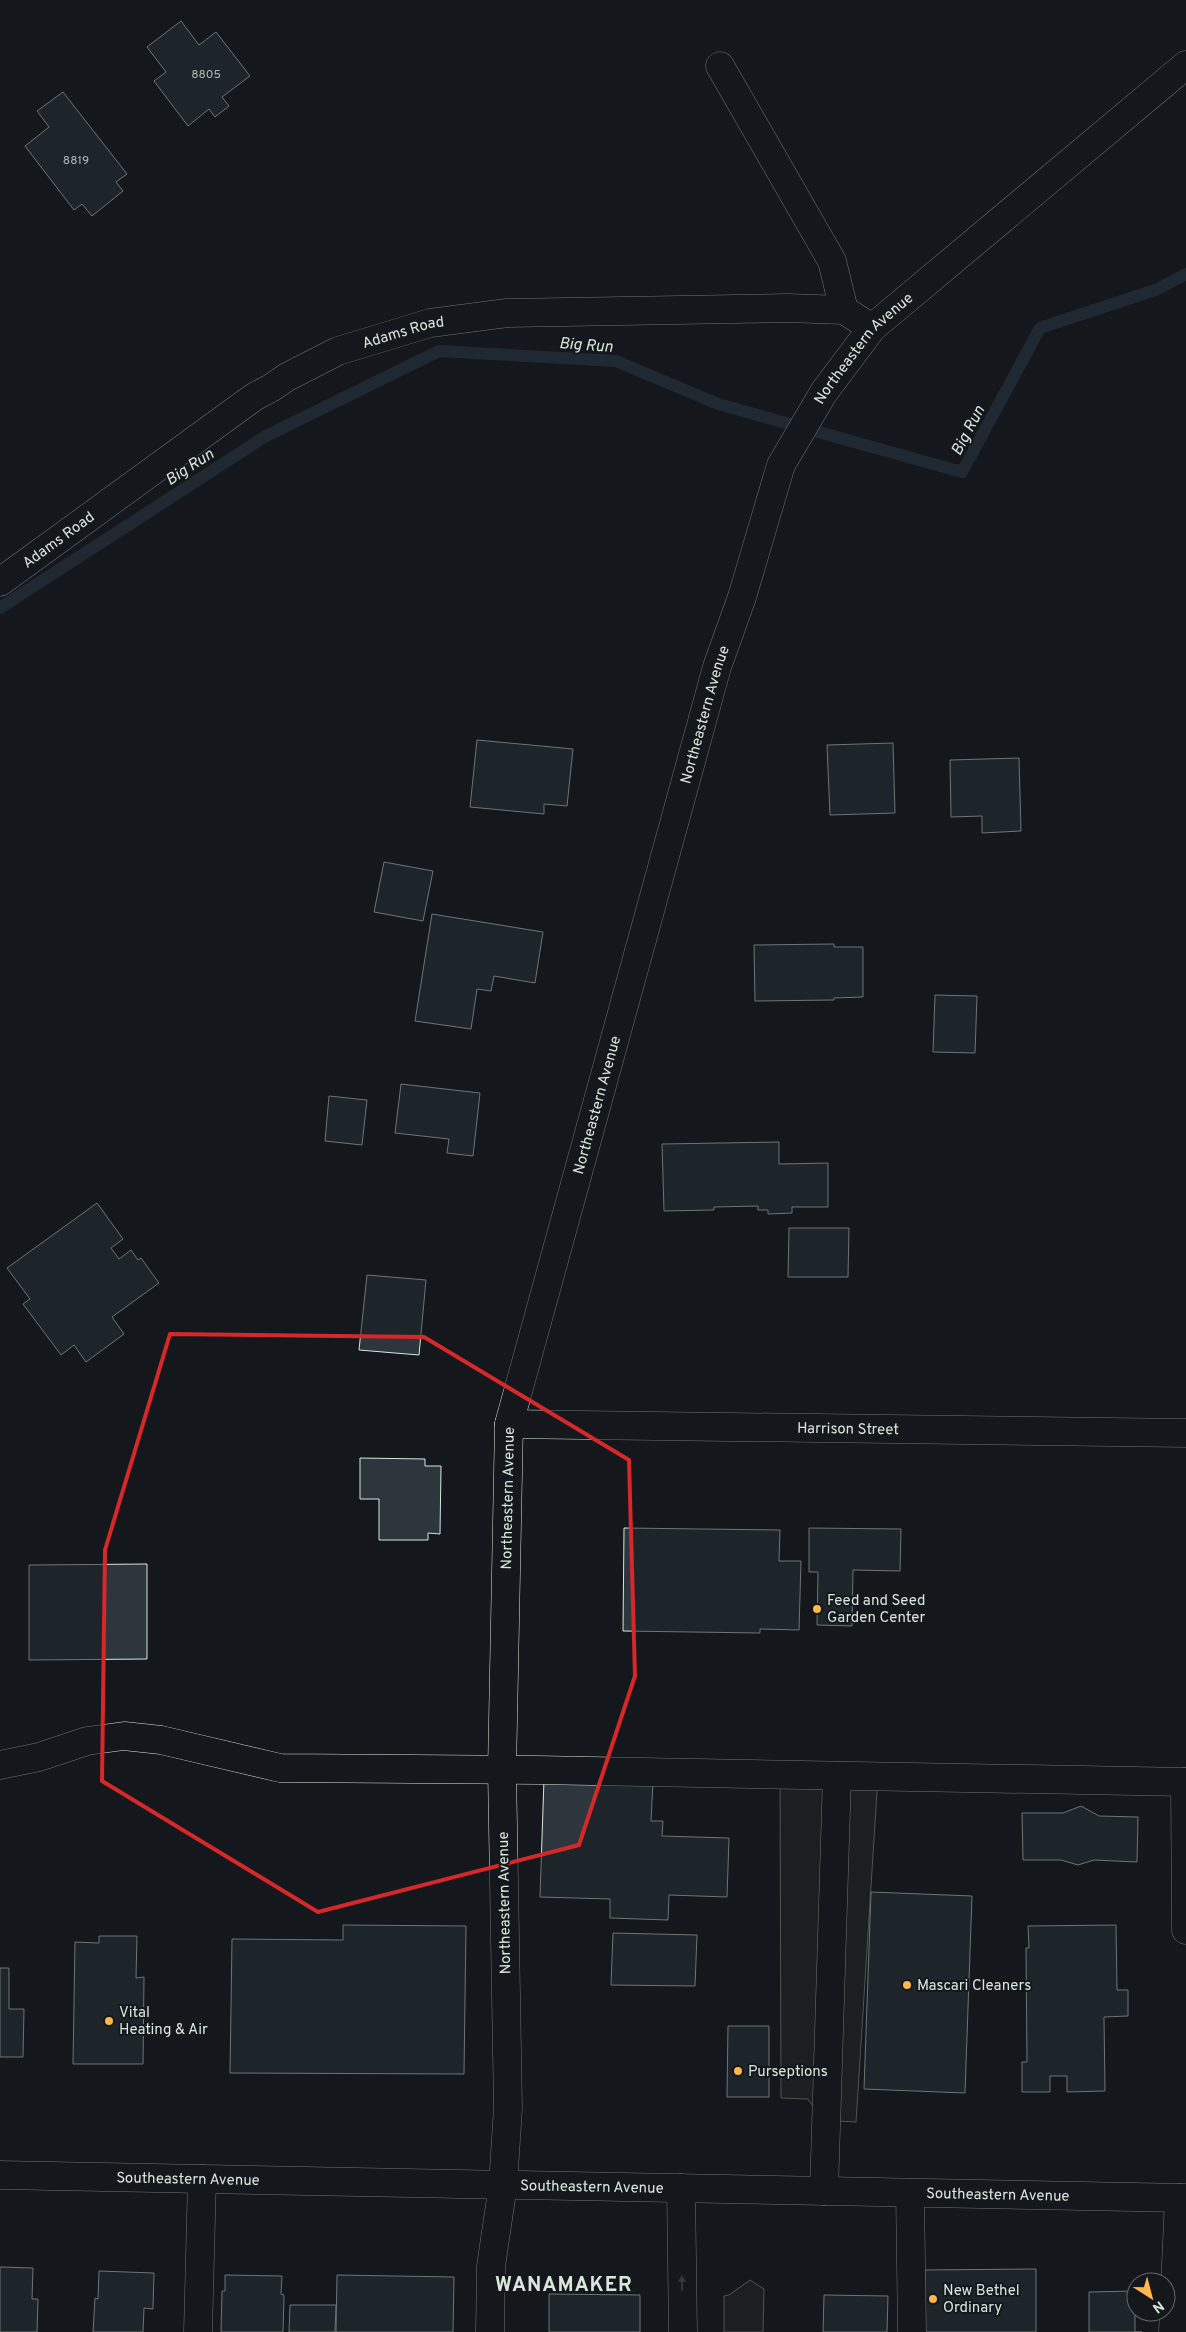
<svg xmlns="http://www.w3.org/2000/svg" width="1186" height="2332" font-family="Overpass,sans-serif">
<rect width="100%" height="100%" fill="#14181c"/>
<!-- parking -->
<g fill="#24282b" stroke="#939e99">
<polygon points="780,1774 878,1776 856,2122 815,2120 814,2108 808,2099 781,2098"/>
<polygon points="750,2280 764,2289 763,2332 724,2332 724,2296 729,2295"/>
</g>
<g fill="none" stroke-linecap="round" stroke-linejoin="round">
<!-- stream -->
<polyline stroke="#2f3f4d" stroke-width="12" points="0,608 266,436 439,351 616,361 718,404 962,472 1040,328 1158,289 1186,274"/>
</g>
<!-- building -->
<g fill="#2c363c" stroke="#d8e6dc">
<polygon points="181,21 199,45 216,32 250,76 222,97 229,106 215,117 209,109 188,126 154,81 166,72 147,47"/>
<polygon points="63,92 127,174 116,182 123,191 92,216 82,204 74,210 25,146 49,127 37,111"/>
<polygon points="477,740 573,749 567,806 544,804 544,814 470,807"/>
<polygon points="893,743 895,813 830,815 827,745"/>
<polygon points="1019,758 1021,831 982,833 982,816 951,817 950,760"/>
<polygon points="384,862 433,871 423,921 374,912"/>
<polygon points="432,914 543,932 535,983 494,976 491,991 477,989 471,1029 415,1021"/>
<polygon points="834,944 834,947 863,947 863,997 834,998 834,1000 755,1001 754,945"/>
<polygon points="935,995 977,996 975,1053 933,1052"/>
<polygon points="401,1084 480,1093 473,1156 447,1153 449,1139 395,1133"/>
<polygon points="329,1096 367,1100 362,1145 325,1141"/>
<polygon points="779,1142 779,1164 828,1163 828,1207 792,1207 792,1213 768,1214 768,1210 758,1210 758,1206 714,1207 714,1210 664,1211 662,1144"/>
<polygon points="97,1203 123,1239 111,1248 119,1259 131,1250 138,1260 141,1258 159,1283 112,1317 124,1334 86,1362 74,1345 61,1355 23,1304 30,1299 7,1268"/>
<polygon points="789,1228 849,1228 848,1277 788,1277"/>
<polygon points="367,1275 426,1280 419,1355 359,1350"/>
<polygon points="360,1458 425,1459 425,1466 441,1466 440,1534 428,1533 428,1540 379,1540 379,1499 360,1499"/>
<polygon points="624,1528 780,1530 779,1561 801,1561 799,1630 760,1629 760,1633 623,1631"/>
<polygon points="809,1528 901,1529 900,1571 853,1570 852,1626 817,1625 818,1572 809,1572"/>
<polygon points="147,1564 147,1659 29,1660 29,1565"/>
<polygon points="544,1779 653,1782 651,1821 663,1821 662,1836 729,1838 727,1897 669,1895 668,1920 610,1918 610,1899 540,1897"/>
<polygon points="1081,1806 1099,1816 1138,1817 1137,1862 1094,1860 1078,1865 1061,1860 1023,1860 1022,1813 1063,1813"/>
<polygon points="871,1892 972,1896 965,2093 864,2089"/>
<polygon points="343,1925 466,1926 464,2074 230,2073 232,1939 343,1940"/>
<polygon points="1116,1925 1117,1990 1128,1990 1128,2016 1104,2017 1105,2091 1067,2092 1067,2076 1050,2076 1050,2092 1022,2092 1022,2062 1027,2062 1026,1948 1029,1948 1028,1926"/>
<polygon points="613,1933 697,1935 695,1986 611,1985"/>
<polygon points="99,1936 137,1936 136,1978 144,1977 143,2064 73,2064 75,1942 99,1943"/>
<polygon points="0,1968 9,1968 9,2009 24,2009 23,2057 0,2057"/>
<polygon points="728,2026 769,2026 769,2097 727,2097"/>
<polygon points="0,2267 33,2268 32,2299 38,2299 37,2332 0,2332"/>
<polygon points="1036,2269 1036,2332 925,2332 925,2270"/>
<polygon points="99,2271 154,2273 153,2309 144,2308 143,2332 93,2332 95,2298 98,2299"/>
<polygon points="225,2275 282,2276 281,2294 284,2295 283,2332 221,2332 222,2291 225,2291"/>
<polygon points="337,2275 454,2277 453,2332 336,2332"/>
<polygon points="1135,2291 1135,2332 1142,2332 1089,2332 1089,2292"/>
<polygon points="549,2294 640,2295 640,2332 549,2332"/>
<polygon points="824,2295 888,2296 887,2332 823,2332"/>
<polygon points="290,2305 336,2305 335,2332 289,2332"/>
</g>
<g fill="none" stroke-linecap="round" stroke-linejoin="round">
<!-- minor casing -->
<g stroke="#d8e6dc" stroke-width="29">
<g id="minor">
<polyline points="720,66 832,261 844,310"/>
<path id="s1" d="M0,582L254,397L271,388L287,377L338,351L430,323L507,313L788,308L844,310L872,328"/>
<path id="s2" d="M509,1424L1186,1433"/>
<polyline points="0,1765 39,1757 87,1741 124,1736 161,1740 280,1768 537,1770 1186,1782"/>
<polyline points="1185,1782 1186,1930"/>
<path id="s3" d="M0,2175L1186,2198"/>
<polyline points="681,2188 683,2332"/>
<polyline points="824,2191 837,1776"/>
<polyline points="910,2193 912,2332"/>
<polyline points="198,2332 202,2179"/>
<path id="s4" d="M490,2332L491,2266L503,2185L508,2108L502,1770L509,1424L717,667L742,597L781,465L824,392L872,328L1186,65"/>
<polyline points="1173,2332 1179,2198"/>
</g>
</g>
<!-- minor -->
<use href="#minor" stroke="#14181c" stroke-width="28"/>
</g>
<!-- one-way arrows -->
<defs><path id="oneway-solid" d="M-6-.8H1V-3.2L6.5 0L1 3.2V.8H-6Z" transform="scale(1.25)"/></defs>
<use fill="#59605f" href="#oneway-solid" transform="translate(682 2283) rotate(-91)"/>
<!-- marked area -->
<path d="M0 0H1186V2332H0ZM170,1334L424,1337L629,1460L635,1676L579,1845L318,1912L102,1781L105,1550Z" fill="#14181c" fill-opacity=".55" fill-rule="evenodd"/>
<path fill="none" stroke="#d62828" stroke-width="4" stroke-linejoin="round" d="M170,1334L424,1337L629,1460L635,1676L579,1845L318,1912L102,1781L105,1550Z"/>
<!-- markers -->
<g fill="#ffb74d" stroke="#14181c" stroke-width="2">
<circle cx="817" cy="1609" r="5"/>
<circle cx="907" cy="1985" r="5"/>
<circle cx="109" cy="2021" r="5"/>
<circle cx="738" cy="2071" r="5"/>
<circle cx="933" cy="2299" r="5"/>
</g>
<g text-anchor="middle" stroke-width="4" stroke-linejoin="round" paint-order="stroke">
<!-- number labels -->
<g font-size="12" fill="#adbab4">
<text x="206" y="78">8805</text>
<text x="76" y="164">8819</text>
</g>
<!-- street labels -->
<g font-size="15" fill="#d8e6dc" stroke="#14181c">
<text dy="5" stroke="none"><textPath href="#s1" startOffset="478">Adams Road</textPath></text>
<text dy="5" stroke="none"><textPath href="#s4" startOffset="2050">Northeastern Avenue</textPath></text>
<text dy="5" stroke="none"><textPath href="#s1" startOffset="72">Adams Road</textPath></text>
<text dy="5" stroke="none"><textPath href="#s4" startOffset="1645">Northeastern Avenue</textPath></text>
<text dy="5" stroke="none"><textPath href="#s4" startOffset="1240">Northeastern Avenue</textPath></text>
<text dy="5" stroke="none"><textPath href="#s2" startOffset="339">Harrison Street</textPath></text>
<text dy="5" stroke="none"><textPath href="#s4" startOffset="835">Northeastern Avenue</textPath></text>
<text transform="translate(504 1903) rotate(-91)" y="5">Northeastern Avenue</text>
<text dy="5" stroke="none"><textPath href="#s3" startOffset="188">Southeastern Avenue</textPath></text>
<text dy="5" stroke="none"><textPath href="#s3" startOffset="592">Southeastern Avenue</textPath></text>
<text dy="5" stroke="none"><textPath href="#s3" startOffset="998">Southeastern Avenue</textPath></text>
</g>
<!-- poi labels -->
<g font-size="15" fill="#d8e6dc" stroke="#14181c" text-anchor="start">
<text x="827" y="1605">Feed and Seed<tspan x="827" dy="17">Garden Center</tspan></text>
<text x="917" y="1990">Mascari Cleaners</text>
<text x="119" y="2017">Vital<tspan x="119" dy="17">Heating &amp; Air</tspan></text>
<text x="748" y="2076">Purseptions</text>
<text x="943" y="2295">New Bethel<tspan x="943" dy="17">Ordinary</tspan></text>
</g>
<!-- water labels -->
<g font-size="16" font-style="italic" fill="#d8e6dc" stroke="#14181c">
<text transform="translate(586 344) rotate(4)" y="6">Big Run</text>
<text transform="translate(967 430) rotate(-62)" y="6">Big Run</text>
<text transform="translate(189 466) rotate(-33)" y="6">Big Run</text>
</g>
<!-- district labels -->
<g font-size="20" font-weight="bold" letter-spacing="1" fill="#d8e6dc" stroke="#14181c">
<text x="564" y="2291">WANAMAKER</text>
</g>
</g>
<!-- north arrow -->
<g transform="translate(1151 2297) rotate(144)"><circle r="24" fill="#14181c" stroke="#626a69"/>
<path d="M0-4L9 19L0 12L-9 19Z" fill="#ffb74d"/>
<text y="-8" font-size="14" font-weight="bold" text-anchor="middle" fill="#d8e6dc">N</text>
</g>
</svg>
